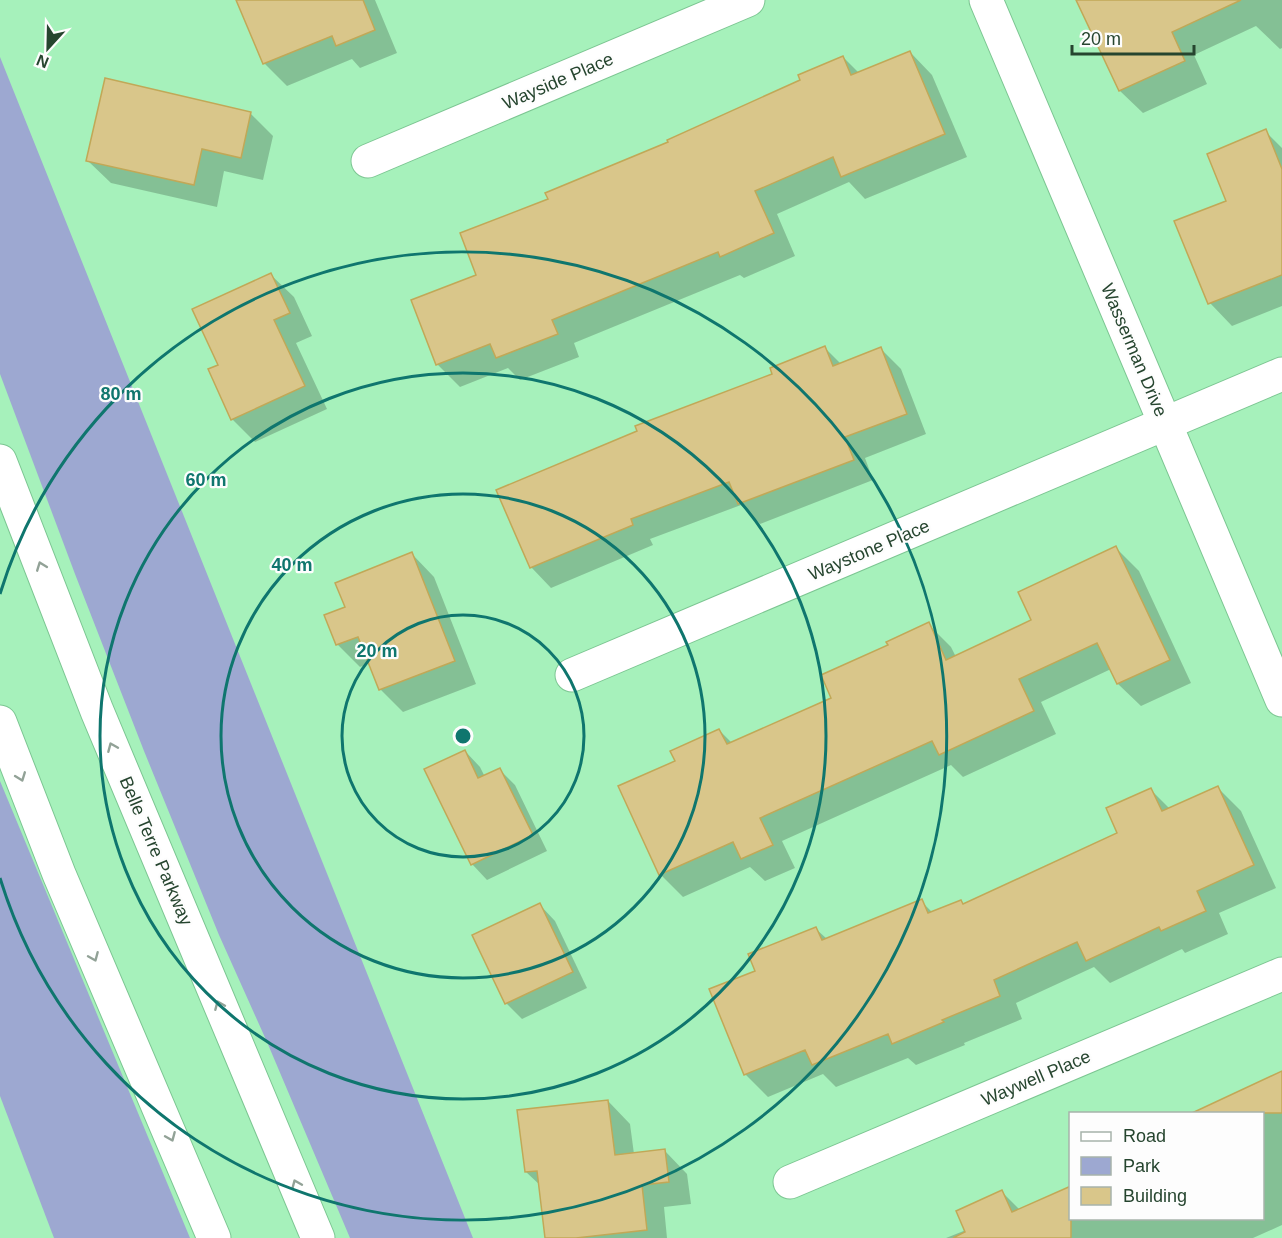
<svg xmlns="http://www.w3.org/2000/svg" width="1282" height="1238" font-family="Helvetica,sans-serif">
<rect width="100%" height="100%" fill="#a6f1bb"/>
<!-- green -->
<g fill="#9da8d1">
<polygon points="0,57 473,1238 350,1238 267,1042 219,935 144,751 75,574 0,374"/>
<polygon points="0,781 190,1238 54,1238 0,1096"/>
</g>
<!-- shadow -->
<g fill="#0003">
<polygon points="238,0 375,0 397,53 360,68 352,59 287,86 264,63"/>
<polygon points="1078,0 1282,0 1282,48 1280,49 1256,26 1194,55 1207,84 1143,113 1120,91"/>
<polygon points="910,52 932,75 967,157 865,199 849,182 777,214 795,256 744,278 740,275 574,343 579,357 520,380 508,368 460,387 437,364 478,276 550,200 802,81 843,57 859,73"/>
<polygon points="250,113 273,136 263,180 224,171 217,207 111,183 88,161"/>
<polygon points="1265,131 1282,148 1282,306 1232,326 1210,303 1176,222 1228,201"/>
<polygon points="271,275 294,297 312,336 296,343 327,409 255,442 232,419 220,365"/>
<polygon points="825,348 841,364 881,349 901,369 926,434 865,458 873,480 760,524 741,505 650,539 653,545 551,588 531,567 774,375"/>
<polygon points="1116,548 1139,571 1191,683 1141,706 1118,684 1111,669 1041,702 1056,734 963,777 951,765 782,841 795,868 765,881 750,867 683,897 660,874 677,761 719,730 732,743 833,699 890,646 928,624 951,647 956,657 1033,620"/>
<polygon points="412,554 434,577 476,684 403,712 380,689 370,663 360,667 337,644 347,608"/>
<polygon points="465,751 480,767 485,777 500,770 515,785 547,851 487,880 472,864"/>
<polygon points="1218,788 1241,811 1276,888 1219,913 1228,934 1185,953 1182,949 1110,983 1094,967 1016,1003 1022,1019 964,1043 965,1045 916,1065 908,1058 836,1087 823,1074 768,1097 745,1074 757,972 816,929 827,939 921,901 933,913 961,902 964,905 1119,834 1151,790 1170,809"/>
<polygon points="540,905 555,921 587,988 522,1019 506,1003 474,936"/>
<polygon points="1282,1073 1282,1225 1253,1238 946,1238 966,1230 1002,1192 1020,1210 1070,1218 1262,1218 1262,1114 1210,1114 1237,1101"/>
<polygon points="608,1101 630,1124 634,1154 665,1151 687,1174 691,1204 664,1207 667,1238 547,1238 541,1186 526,1172"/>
</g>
<!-- building -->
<g fill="#d9c68a" stroke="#c1a857" stroke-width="1.5">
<polygon points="236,0 363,0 375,30 336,46 332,36 263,64"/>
<polygon points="1076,0 1241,0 1172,32 1185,61 1119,91"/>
<polygon points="910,51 945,134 841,177 833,157 755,191 774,233 720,257 718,252 552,320 558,334 496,358 490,344 436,365 411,300 476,275 460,233 548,199 545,193 668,142 667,140 800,80 798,75 843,56 851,75"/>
<polygon points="105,78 251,112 241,158 202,149 194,185 86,161"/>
<polygon points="1266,129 1282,169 1282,275 1208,304 1174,221 1226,201 1207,154"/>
<polygon points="271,273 290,313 274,320 305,386 231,420 208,369 218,365 192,309"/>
<polygon points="825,346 833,366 881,347 907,414 845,437 854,460 738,504 729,482 631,519 633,525 530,568 496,490 637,431 635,426 772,374 770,368"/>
<polygon points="1116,546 1170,660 1117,684 1097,643 1019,679 1034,711 939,755 932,741 760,818 773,845 741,859 733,842 659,875 618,786 675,761 670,751 719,729 727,744 831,698 821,675 888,645 886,642 929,622 946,660 1031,620 1018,592"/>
<polygon points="412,552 455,661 379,690 358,637 336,645 324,615 345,607 335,583"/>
<polygon points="465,750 478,778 500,768 533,835 471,865 424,769"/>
<polygon points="1218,786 1254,865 1197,891 1206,911 1161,931 1159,927 1086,961 1077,942 994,980 1000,996 942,1020 944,1022 892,1044 888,1034 812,1065 805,1050 744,1075 709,989 755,971 748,954 816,927 822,940 922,899 928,913 961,900 963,904 1117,833 1106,808 1151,788 1162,811"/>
<polygon points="540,903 573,972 505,1004 472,935"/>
<polygon points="1282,1071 1282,1113 1192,1113"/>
<polygon points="608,1100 615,1155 665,1149 669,1182 642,1185 647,1230 576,1238 545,1238 537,1171 525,1172 517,1110"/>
<polygon points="1071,1186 1071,1238 953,1238 965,1232 956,1211 1002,1190 1012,1212"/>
</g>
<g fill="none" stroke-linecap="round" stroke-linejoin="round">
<!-- minor casing -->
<g stroke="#7cc692" stroke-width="35">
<g id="minor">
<polyline points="986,0 1282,700"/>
<polyline points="368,161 748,0"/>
<polyline points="572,675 1282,374"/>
<polyline points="790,1182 1282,974"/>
</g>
</g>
<!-- major casing -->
<g stroke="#7cc692" stroke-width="35">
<g id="major">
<polyline points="0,461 97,711 318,1238"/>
<polyline points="0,722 59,874 214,1238"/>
</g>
</g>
<!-- minor -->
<use href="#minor" stroke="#fff" stroke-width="33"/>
<!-- major -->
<use href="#major" stroke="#fff" stroke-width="33"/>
</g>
<!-- one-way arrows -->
<defs><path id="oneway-chevron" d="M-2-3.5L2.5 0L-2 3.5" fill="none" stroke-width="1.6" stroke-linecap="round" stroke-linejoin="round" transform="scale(1.5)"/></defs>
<g stroke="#92a297">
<use href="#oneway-chevron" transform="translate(41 566) rotate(-111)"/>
<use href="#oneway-chevron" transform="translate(112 747) rotate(-113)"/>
<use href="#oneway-chevron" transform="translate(21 777) rotate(69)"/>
<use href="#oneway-chevron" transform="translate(94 957) rotate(67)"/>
<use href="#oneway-chevron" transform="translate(219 1005) rotate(-113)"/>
<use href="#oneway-chevron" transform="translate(171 1137) rotate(67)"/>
<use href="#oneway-chevron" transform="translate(296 1184) rotate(-113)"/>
</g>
<!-- distance rings -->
<g fill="none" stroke="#0f766e" stroke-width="3">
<circle cx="463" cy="736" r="121"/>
<circle cx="463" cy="736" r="242"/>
<circle cx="463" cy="736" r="363"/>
<path d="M0 594A484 484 0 1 1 0 878"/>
</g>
<g text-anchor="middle" stroke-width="4.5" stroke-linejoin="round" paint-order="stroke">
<!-- street labels -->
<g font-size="18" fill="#26452f" stroke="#fdfdfd">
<text transform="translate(558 81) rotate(-23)" y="6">Wayside Place</text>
<text transform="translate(1134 350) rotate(67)" y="6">Wasserman Drive</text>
<text transform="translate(869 550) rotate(-23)" y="6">Waystone Place</text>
<text transform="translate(156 851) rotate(67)" y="6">Belle Terre Parkway</text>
<text transform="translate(1036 1078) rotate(-23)" y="6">Waywell Place</text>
</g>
</g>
<circle cx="463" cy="736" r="9" fill="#0f766e" stroke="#fdfdfd" stroke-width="3"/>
<g font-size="18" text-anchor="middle" font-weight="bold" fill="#0f766e" stroke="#fdfdfd" stroke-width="4.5" stroke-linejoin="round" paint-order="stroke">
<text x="121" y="400">80 m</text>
<text x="206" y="486">60 m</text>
<text x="292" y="571">40 m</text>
<text x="377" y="657">20 m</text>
</g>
<!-- legend -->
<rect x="1069" y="1112" width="195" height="108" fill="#fdfdfd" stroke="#a7b3ab" stroke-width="1.5"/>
<rect x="1081" y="1132" width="30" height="9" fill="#ffffff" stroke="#a7b3ab" stroke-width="1.5"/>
<text x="1123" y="1142" font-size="18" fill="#26452f">Road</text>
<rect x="1081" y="1157" width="30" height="18" fill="#9da8d1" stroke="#a7b3ab" stroke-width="1.5"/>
<text x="1123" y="1172" font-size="18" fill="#26452f">Park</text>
<rect x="1081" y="1187" width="30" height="18" fill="#d9c68a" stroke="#a7b3ab" stroke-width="1.5"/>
<text x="1123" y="1202" font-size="18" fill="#26452f">Building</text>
<!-- north arrow -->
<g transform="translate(48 48) rotate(202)" stroke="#fdfdfd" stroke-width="4.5" paint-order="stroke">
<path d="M0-4.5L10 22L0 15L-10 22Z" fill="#26452f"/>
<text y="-9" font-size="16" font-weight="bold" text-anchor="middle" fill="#26452f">N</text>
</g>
<!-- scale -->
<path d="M1072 45v9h122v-9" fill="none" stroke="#26452f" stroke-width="3"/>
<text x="1081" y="45" font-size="18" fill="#26452f" stroke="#fdfdfd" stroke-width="4.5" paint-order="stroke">20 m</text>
</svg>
